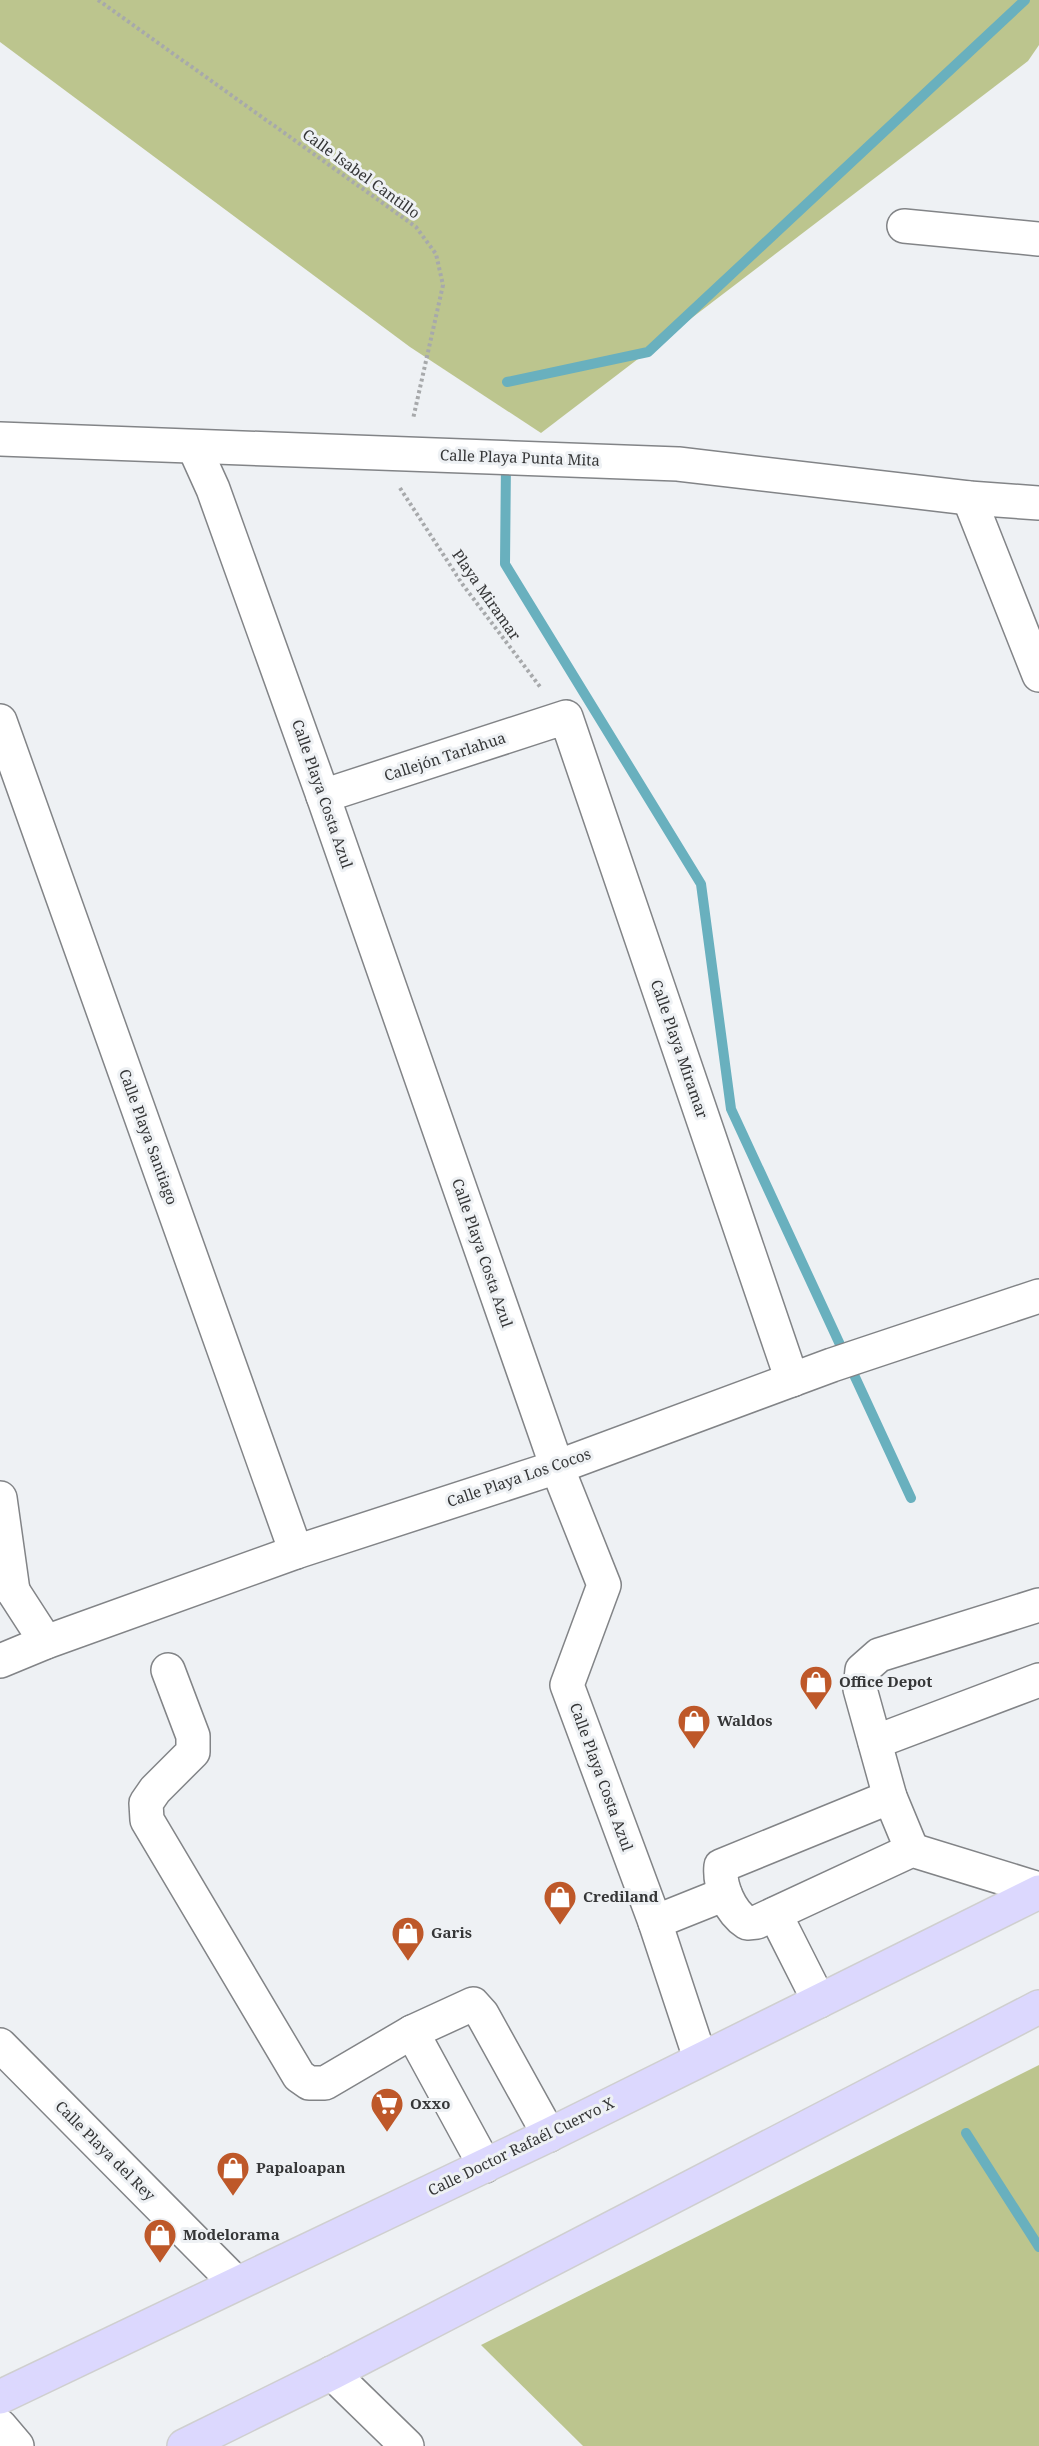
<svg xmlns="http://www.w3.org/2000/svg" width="1039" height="2446" font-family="'Noto Serif',serif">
<rect width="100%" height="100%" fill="#eef1f4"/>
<!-- forest -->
<g fill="#bcc58e">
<polygon points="0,0 1039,0 1039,45 1028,61 541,433 410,347 0,42"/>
<polygon points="1039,2065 1039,2446 583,2446 481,2345"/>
</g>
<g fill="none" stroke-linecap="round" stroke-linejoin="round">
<!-- stream -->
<g stroke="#69b0be" stroke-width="10">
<polyline points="507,382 648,352 1025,0"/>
<polyline points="506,461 505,564 701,884 731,1109 911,1498"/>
<polyline points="966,2133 1039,2247"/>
</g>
<!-- minor casing -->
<g stroke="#828487" stroke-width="36">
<g id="minor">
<polyline points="904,226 1039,239"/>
<polyline points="0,439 678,464 969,498 1039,503"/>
<polyline points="194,447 213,489 323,796 557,1467 604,1585 567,1685 655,1922 700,2058"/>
<polyline points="969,498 1039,675"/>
<polyline points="0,721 296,1552"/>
<polyline points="323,796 566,717 792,1380"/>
<polyline points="0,1498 13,1591"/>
<polyline points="0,1578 13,1591 46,1642"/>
<polyline points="0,1661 46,1642 296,1552 557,1467 832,1365 1039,1296"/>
<polyline points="168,1670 193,1736 193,1752 155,1790 146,1803 147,1820 299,2076 309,2083 325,2083 412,2032 473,2004 482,2014 549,2135"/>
<polyline points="875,1742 1039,1680"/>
<path d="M890,1797L721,1866C719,1886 730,1912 747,1923L757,1922L912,1850L1039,1889"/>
<polyline points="912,1850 890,1797 860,1689 862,1670 879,1655 1039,1605"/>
<polyline points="775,1914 819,2001"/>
<polyline points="655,1922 725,1894"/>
<polyline points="412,2032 485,2166"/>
<polyline points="0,2045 236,2283"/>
<polyline points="332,2373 407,2446"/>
<polyline points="0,2426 17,2446"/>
</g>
</g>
<!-- major casing -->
<g stroke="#cfcfcf" stroke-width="36">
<g id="major">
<polyline points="0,2397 549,2135 1039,1892"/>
<polyline points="184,2446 332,2373 1039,2007"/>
</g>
</g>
<!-- path -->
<g stroke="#a7a9ab" stroke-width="4" stroke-dasharray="3 3" stroke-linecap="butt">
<polyline points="98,0 416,227 436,254 443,285 413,419"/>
<polyline points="400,488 463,585 541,688"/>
</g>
<!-- minor -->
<use href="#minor" stroke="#fff" stroke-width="33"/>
<!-- major -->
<use href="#major" stroke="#dcd8fe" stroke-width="33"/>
</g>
<!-- icons -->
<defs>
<g id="shop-pin" transform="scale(1.725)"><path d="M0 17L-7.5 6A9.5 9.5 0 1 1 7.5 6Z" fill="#be5829" stroke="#eef1f4"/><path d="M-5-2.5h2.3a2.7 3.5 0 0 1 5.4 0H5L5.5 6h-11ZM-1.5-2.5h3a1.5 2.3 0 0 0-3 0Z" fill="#fff"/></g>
<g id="supermarket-pin" transform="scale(1.725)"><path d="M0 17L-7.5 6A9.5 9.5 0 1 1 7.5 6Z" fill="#be5829" stroke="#eef1f4"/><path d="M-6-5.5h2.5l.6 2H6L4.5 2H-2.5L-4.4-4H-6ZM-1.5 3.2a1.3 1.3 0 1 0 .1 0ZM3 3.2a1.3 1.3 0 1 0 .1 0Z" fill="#fff"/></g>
</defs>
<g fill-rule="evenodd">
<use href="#shop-pin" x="816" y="1682"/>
<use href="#shop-pin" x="694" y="1721"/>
<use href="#shop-pin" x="560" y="1897"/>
<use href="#shop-pin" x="408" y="1933"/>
<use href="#supermarket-pin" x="387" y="2104"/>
<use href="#shop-pin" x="233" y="2168"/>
<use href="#shop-pin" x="160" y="2235"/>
</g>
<g text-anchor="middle" stroke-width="6" stroke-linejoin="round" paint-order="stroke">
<!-- street labels -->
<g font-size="15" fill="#353637" stroke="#eef1f4">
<text transform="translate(361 174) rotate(36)" y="5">Calle Isabel Cantillo</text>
<text transform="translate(520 458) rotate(2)" y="5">Calle Playa Punta Mita</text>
<text transform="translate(486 595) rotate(55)" y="5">Playa Miramar</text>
<text transform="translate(445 757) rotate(-18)" y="5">Callejón Tarlahua</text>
<text transform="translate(322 794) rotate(71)" y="5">Calle Playa Costa Azul</text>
<text transform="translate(679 1049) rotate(71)" y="5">Calle Playa Miramar</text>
<text transform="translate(148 1137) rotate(70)" y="5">Calle Playa Santiago</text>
<text transform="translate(482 1253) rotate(71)" y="5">Calle Playa Costa Azul</text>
<text transform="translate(519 1478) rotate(-19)" y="5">Calle Playa Los Cocos</text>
<text transform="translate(601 1777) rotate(70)" y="5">Calle Playa Costa Azul</text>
<text transform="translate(521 2147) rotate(-26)" y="5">Calle Doctor Rafaél Cuervo X</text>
<text transform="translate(105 2151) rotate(45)" y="5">Calle Playa del Rey</text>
</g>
<!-- poi labels -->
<g font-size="15" font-weight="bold" fill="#353637" stroke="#eef1f4" text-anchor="start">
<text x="839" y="1687">Office Depot</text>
<text x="717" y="1726">Waldos</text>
<text x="583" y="1902">Crediland</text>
<text x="431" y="1938">Garis</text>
<text x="410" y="2109">Oxxo</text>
<text x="256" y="2173">Papaloapan</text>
<text x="183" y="2240">Modelorama</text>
</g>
</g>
</svg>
